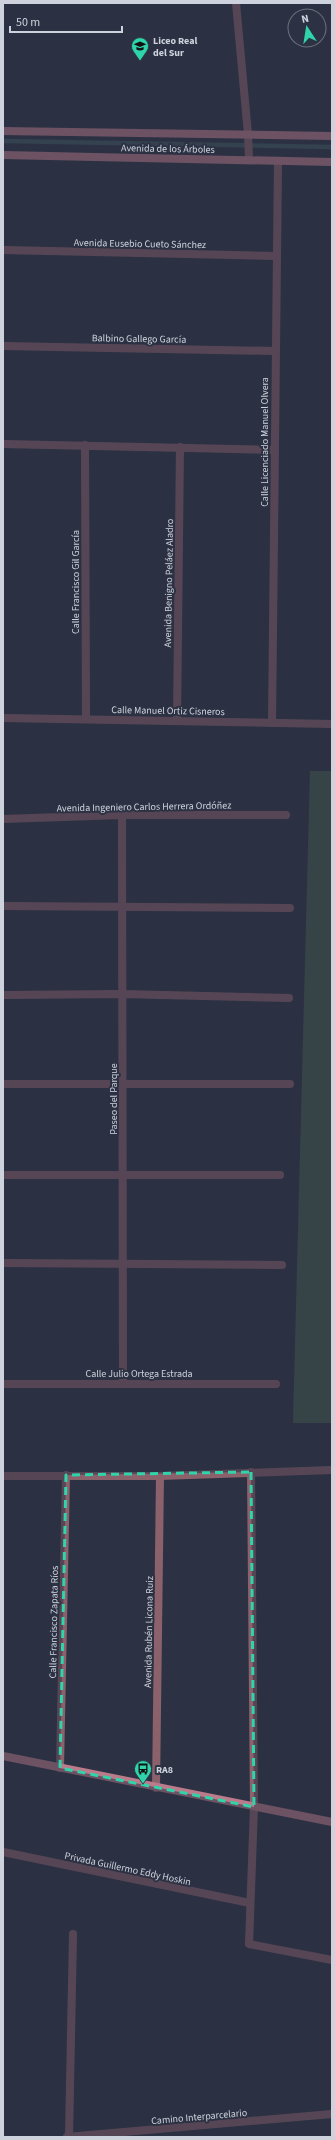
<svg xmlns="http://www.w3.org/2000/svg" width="335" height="2140" font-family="'Source Sans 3',sans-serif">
<rect width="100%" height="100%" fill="#2c3243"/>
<!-- green -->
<polygon fill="#445c4c" points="310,771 332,771 332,1423 293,1423"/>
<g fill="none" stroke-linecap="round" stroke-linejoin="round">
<!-- stream -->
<polyline stroke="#3e545b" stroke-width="4.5" points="3,141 332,147"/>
<!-- street -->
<g stroke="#8b616c" stroke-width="8">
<polyline points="236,3 248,134 249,159"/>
<polyline points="3,250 277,256"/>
<polyline points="3,346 275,351"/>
<polyline points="3,444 274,450"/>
<polyline points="85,445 86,719"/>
<polyline points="3,718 332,724"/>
<polyline points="177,720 180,447"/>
<polyline points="272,723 278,161"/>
<polyline points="122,815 123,1383"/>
<polyline points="3,819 122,815 286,815"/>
<polyline points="3,906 290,908"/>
<polyline points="3,995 122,994 289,998"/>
<polyline points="3,1084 290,1084"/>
<polyline points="3,1175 280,1175"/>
<polyline points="3,1263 282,1265"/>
<polyline points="3,1384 276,1384"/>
<polyline points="251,1472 254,1807 249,1944 332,1960"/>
<polyline points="3,1476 160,1476 332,1470"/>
<polyline points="60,1768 66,1475"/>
<polyline points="156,1788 160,1476"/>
<polyline points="3,1852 250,1903"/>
<polyline points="67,2137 332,2114"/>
<polyline points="69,2137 73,1934"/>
</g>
<!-- secondary -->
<g stroke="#bc7b8b" stroke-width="8">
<polyline points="3,131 332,136"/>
<polyline points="3,155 332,162"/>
<polyline points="3,1756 332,1822"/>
</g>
</g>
<!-- marked area -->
<path d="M0 0H335V2140H0ZM251,1472L254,1807L60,1768L66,1475Z" fill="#2c3243" fill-opacity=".55" fill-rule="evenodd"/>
<path fill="none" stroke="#2fd4aa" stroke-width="3" stroke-dasharray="8 5" stroke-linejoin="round" d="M251,1472L254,1807L60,1768L66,1475Z"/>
<!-- icons -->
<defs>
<g id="school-pin" transform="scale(0.9)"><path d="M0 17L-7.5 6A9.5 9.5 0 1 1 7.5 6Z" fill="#2fd4aa" stroke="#2c3243"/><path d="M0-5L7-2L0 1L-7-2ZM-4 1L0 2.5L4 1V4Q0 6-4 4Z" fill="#111"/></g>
<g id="bus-pin" transform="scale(0.9)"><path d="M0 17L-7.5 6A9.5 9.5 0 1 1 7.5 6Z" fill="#2fd4aa" stroke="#2c3243"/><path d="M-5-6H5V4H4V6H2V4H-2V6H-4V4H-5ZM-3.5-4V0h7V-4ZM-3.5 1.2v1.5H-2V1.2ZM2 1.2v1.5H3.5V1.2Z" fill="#111"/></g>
</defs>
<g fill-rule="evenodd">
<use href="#school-pin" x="140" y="46"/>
<use href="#bus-pin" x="143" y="1769"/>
</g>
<g text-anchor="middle" stroke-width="4" stroke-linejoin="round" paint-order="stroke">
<!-- poi labels -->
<g font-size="10" font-weight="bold" fill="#ced2dd" stroke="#2c3243" text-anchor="start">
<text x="153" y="44">Liceo Real<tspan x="153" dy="12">del Sur</tspan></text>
<text x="156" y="1773">RA8</text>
</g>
<!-- street labels -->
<g font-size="10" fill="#ced2dd" stroke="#2c3243">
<text transform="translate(168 148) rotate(1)" y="4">Avenida de los Árboles</text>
<text transform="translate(140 243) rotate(1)" y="4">Avenida Eusebio Cueto Sánchez</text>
<text transform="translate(139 338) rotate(1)" y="4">Balbino Gallego García</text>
<text transform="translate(264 442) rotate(-90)" y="4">Calle Licenciado Manuel Olvera</text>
<text transform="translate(75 582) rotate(-90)" y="4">Calle Francisco Gil García</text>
<text transform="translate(168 583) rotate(-89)" y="4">Avenida Benigno Peláez Aladro</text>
<text transform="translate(168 710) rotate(1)" y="4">Calle Manuel Ortiz Cisneros</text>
<text transform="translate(144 806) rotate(-1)" y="4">Avenida Ingeniero Carlos Herrera Ordóñez</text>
<text transform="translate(113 1099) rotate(-90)" y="4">Paseo del Parque</text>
<text x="139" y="1377">Calle Julio Ortega Estrada</text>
<text transform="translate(53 1622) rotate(-89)" y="4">Calle Francisco Zapata Ríos</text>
<text transform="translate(148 1632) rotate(-89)" y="4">Avenida Rubén Licona Ruiz</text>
<text transform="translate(128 1868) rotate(12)" y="4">Privada Guillermo Eddy Hoskin</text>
<text transform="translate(199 2116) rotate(-5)" y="4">Camino Interparcelario</text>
</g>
</g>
<!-- border -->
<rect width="335" height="2140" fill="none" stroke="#ced2dd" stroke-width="8"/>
<!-- north arrow -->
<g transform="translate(307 28) rotate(348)"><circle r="19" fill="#2c3243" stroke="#6d7281"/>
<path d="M0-3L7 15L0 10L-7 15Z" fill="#2fd4aa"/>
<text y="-6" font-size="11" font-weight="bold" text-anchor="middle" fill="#ced2dd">N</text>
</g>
<!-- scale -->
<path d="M10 26v6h112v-6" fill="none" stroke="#ced2dd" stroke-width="2"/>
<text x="16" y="26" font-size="12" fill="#ced2dd" stroke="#2c3243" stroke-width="3" paint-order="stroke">50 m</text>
</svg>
